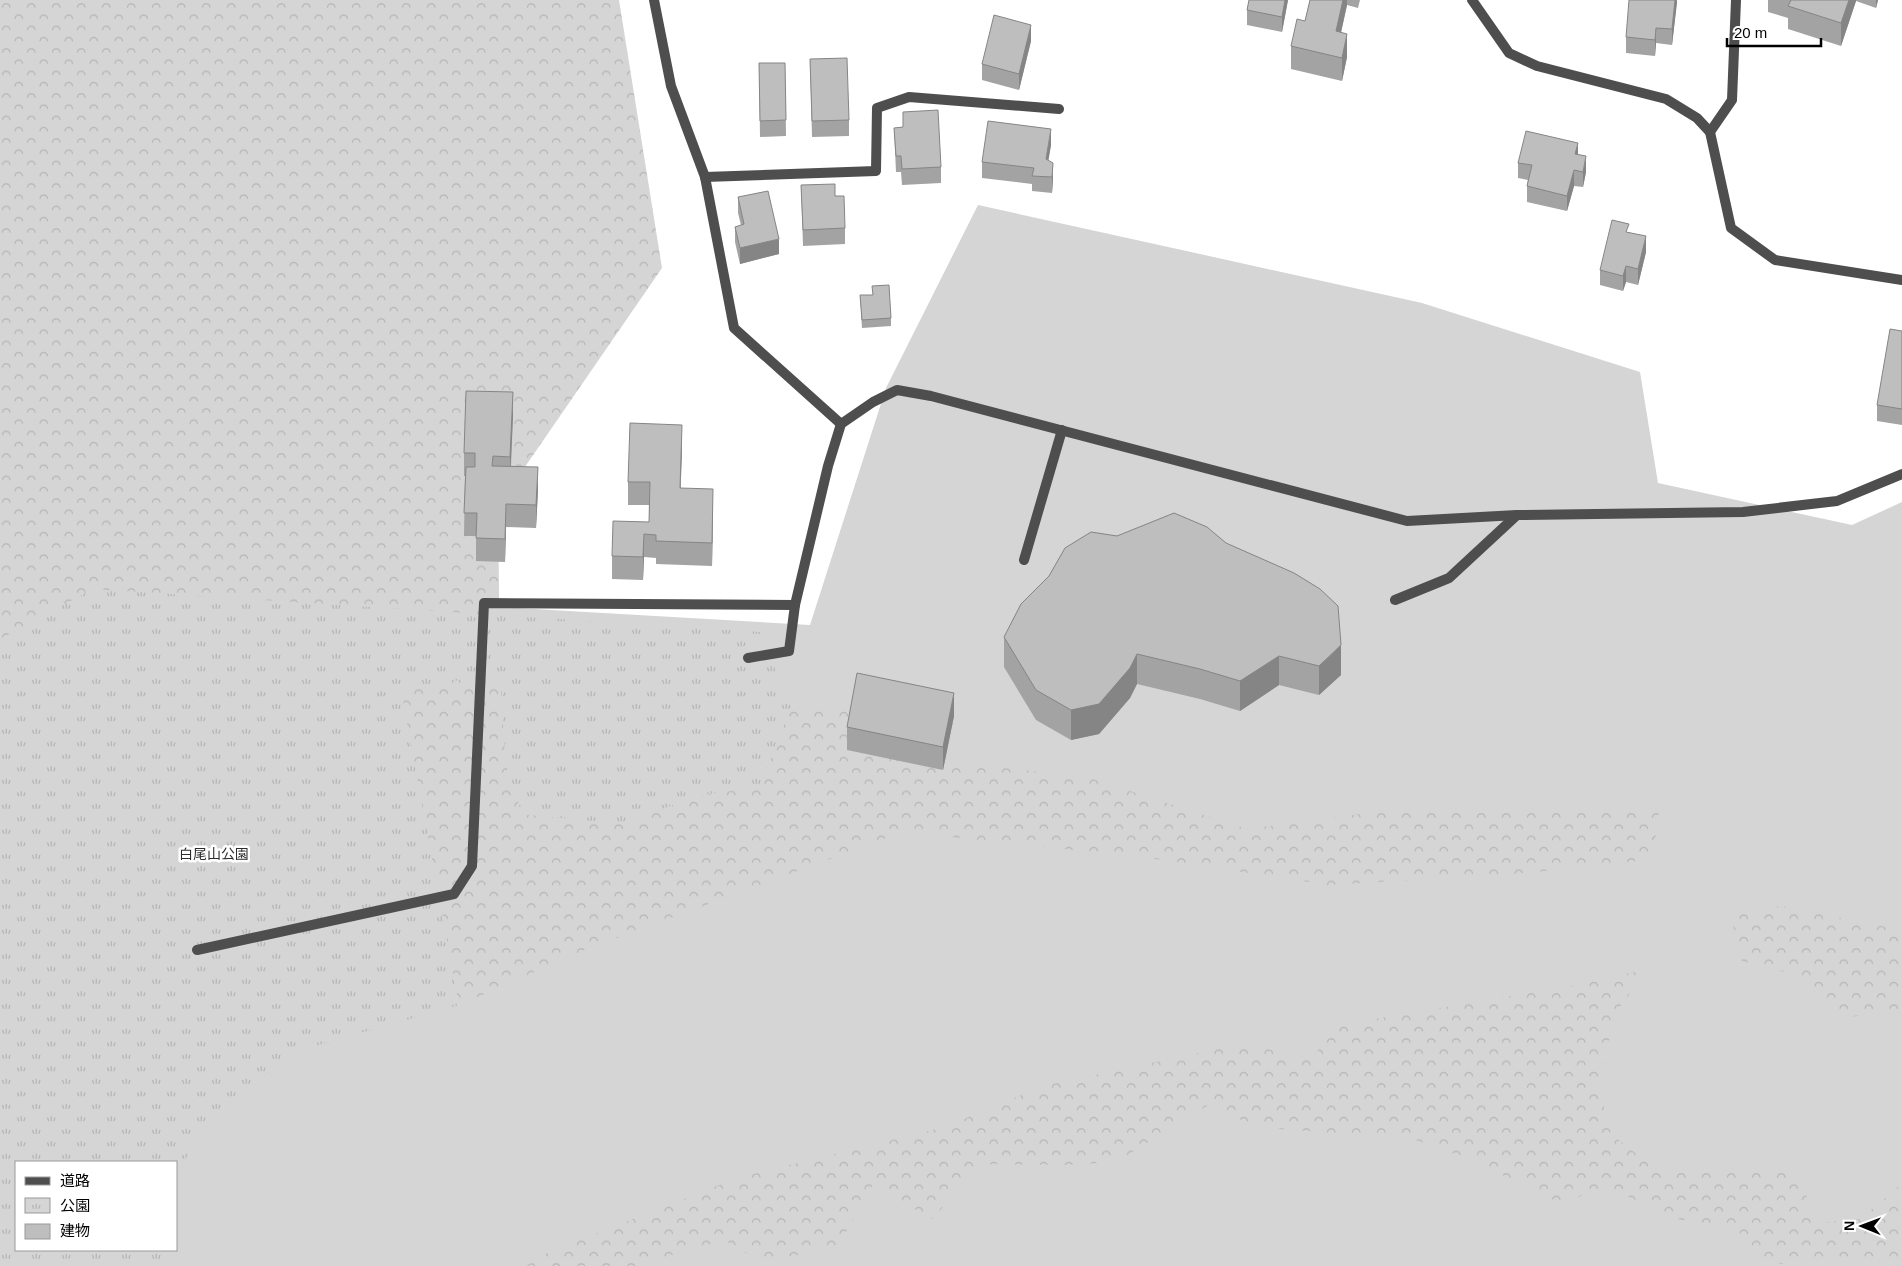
<svg xmlns="http://www.w3.org/2000/svg" width="1902" height="1266" font-family="Arial,'Noto Sans JP',sans-serif">
<defs>
<pattern id="forest-crowns" width="20" height="18" patternUnits="userSpaceOnUse" patternTransform="scale(1.25)"><rect width="20" height="18" fill="#d5d5d5"/><path d="M2 6a3 3 0 1 1 6 0M12 15a3 3 0 1 1 6 0" fill="none" stroke="#b5b5b5"/></pattern>
<pattern id="park-tufts" width="24" height="20" patternUnits="userSpaceOnUse" patternTransform="scale(1.25)"><rect width="24" height="20" fill="#d5d5d5"/><path d="M3 7l-1-3M5 7V3M7 7l1-3M15 17l-1-3M17 17v-4M19 17l1-3" fill="none" stroke="#b5b5b5"/></pattern>
</defs>
<rect width="100%" height="100%" fill="#fff"/>
<!-- green -->
<polygon fill="#d5d5d5" points="978,205 1422,303 1640,372 1658,483 1852,525 1902,502 1902,1266 144,1266 145,1250 176,1250 176,1162 498,607 810,625 886,388"/>
<!-- forest -->
<g fill="url(#forest-crowns)">
<polygon points="0,0 619,0 662,268 498,506 500,673 506,765 522,814 621,824 700,795 759,787 791,706 838,706 921,759 1087,777 1247,829 1368,813 1659,810 1653,859 1578,868 1502,875 1328,885 1155,859 903,832 587,949 459,1005 294,1052 205,1124 176,1176 176,1162 0,857"/>
<polygon points="1781,906 1902,930 1902,1013 1897,1009 1840,1019 1797,975 1742,961 1731,916"/>
<polygon points="1648,969 1619,1008 1597,1081 1611,1134 1652,1166 1796,1169 1817,1223 1860,1219 1898,1187 1902,1187 1902,1257 1828,1257 1765,1266 1735,1227 1676,1219 1605,1186 1562,1204 1469,1159 1413,1139 1255,1127 1210,1104 1116,1162 1069,1165 982,1164 932,1219 873,1185 838,1246 763,1263 724,1240 635,1266 526,1266 547,1253 737,1178 945,1127 1043,1086 1245,1043 1310,1060 1339,1025 1582,984"/>
</g>
<!-- park -->
<polygon fill="url(#park-tufts)" points="93,589 760,632 791,706 760,787 700,795 621,824 522,814 506,765 500,673 401,690 459,1005 294,1052 205,1124 176,1176 176,1162 16,1162 16,1250 171,1250 173,1266 0,1266 0,639"/>
<g fill="none" stroke-linecap="round" stroke-linejoin="round">
<!-- minor -->
<g stroke="#4e4e4e" stroke-width="10">
<polyline points="654,0 671,86 705,177 734,328 841,424"/>
<polyline points="1472,0 1509,53 1537,66 1666,99 1697,118 1710,132 1731,228 1775,260 1902,280"/>
<polyline points="1710,132 1732,100 1736,0"/>
<polyline points="705,177 876,171 877,108 909,97 1059,109"/>
<polyline points="1024,560 1062,430"/>
<polyline points="1395,600 1449,578 1517,515"/>
<polyline points="748,658 789,651 795,605 828,466 841,424 873,402 897,390 931,396 1407,521 1517,515 1743,512 1837,501 1902,474"/>
<polyline points="197,950 454,894 472,866 484,603 795,605"/>
</g>
</g>
<!-- wall -->
<g fill="#a3a3a3">
<polygon points="1249,0 1288,0 1282,32 1247,25 1247,10"/>
<polygon points="1310,0 1360,0 1358,8 1347,5 1341,33 1347,57 1342,81 1291,69 1291,46 1305,21"/>
<polygon points="1677,0 1672,45 1656,43 1655,56 1626,53 1626,37"/>
<polygon points="1768,0 1878,0 1876,8 1856,1 1841,46 1788,29 1788,18 1768,12"/>
<polygon points="1031,41 1019,90 982,80 982,64"/>
<polygon points="810,59 849,120 849,136 812,137"/>
<polygon points="759,63 785,63 786,136 760,137"/>
<polygon points="903,112 941,167 941,183 902,185 901,172 896,172 894,128 903,127"/>
<polygon points="1051,145 1048,160 1053,179 1052,193 1032,191 1032,184 982,178 982,162"/>
<polygon points="1578,154 1586,172 1583,187 1574,186 1567,211 1527,202 1527,186 1528,180 1518,178 1518,163"/>
<polygon points="801,185 835,196 845,228 845,244 803,246"/>
<polygon points="738,197 779,254 740,264 735,242 735,227 741,225 738,213"/>
<polygon points="1629,232 1646,252 1638,285 1626,282 1623,291 1600,285 1600,270"/>
<polygon points="860,295 891,318 891,326 862,328"/>
<polygon points="1902,331 1902,425 1877,421 1877,405"/>
<polygon points="513,415 511,466 538,490 536,528 506,527 505,562 476,561 476,536 464,536 465,476 464,476 464,453"/>
<polygon points="682,448 680,488 713,512 712,566 656,564 656,558 644,557 643,580 612,579 612,556 649,522 649,505 628,505 628,482"/>
<polygon points="1065,548 1341,675 1319,695 1279,685 1240,711 1200,699 1137,684 1130,698 1099,734 1071,740 1036,720 1004,667 1004,637 1049,576"/>
<polygon points="954,716 943,770 847,750 847,727"/>
</g>
<!-- shaded-wall -->
<g fill="#858585">
<polygon points="1285,0 1288,0 1282,32 1282,17"/>
<polygon points="1343,0 1347,0 1347,5 1336,54 1336,31"/>
<polygon points="1675,0 1677,0 1677,3 1672,45 1672,29"/>
<polygon points="1849,0 1856,0 1856,1 1841,46 1841,23"/>
<polygon points="1876,0 1878,0 1876,8"/>
<polygon points="1031,25 1031,41 1019,90 1019,74"/>
<polygon points="1656,28 1656,43 1655,56 1655,40"/>
<polygon points="1347,34 1347,57 1342,81 1342,58"/>
<polygon points="1051,129 1051,145 1046,175 1046,159"/>
<polygon points="1578,143 1578,158 1575,154"/>
<polygon points="1586,156 1586,172 1583,187 1583,172"/>
<polygon points="1053,163 1053,179 1052,193 1052,177"/>
<polygon points="1574,170 1574,186 1567,211 1567,196"/>
<polygon points="1646,236 1646,252 1638,285 1638,269"/>
<polygon points="779,239 779,254 740,264 740,248"/>
<polygon points="1626,266 1626,282 1623,291 1623,276"/>
<polygon points="513,392 513,415 510,480 510,457"/>
<polygon points="682,425 682,448 680,510 680,488"/>
<polygon points="538,467 538,490 536,528 536,505"/>
<polygon points="713,489 713,512 712,566 712,543"/>
<polygon points="506,504 506,527 505,562 505,539"/>
<polygon points="644,534 644,557 643,580 643,557"/>
<polygon points="1341,645 1341,675 1319,695 1319,666"/>
<polygon points="1137,654 1137,684 1130,698 1099,734 1071,740 1071,710"/>
<polygon points="1279,656 1279,685 1240,711 1240,681"/>
<polygon points="954,693 954,716 943,770 943,747"/>
</g>
<!-- building -->
<g fill="#bebebe" stroke="#858585">
<polygon points="1249,0 1285,0 1282,17 1247,10"/>
<polygon points="1310,0 1343,0 1336,31 1347,34 1342,58 1291,46 1297,19 1305,21"/>
<polygon points="1629,0 1675,0 1672,29 1656,28 1655,40 1626,37"/>
<polygon points="1791,0 1849,0 1841,23 1788,6"/>
<polygon points="994,15 1031,25 1019,74 982,64"/>
<polygon points="847,58 849,120 812,121 810,59"/>
<polygon points="759,63 785,63 786,120 760,121"/>
<polygon points="938,110 941,167 902,169 901,156 896,156 894,128 903,127 903,112"/>
<polygon points="988,121 1051,129 1046,159 1053,163 1052,177 1032,176 1034,168 982,162"/>
<polygon points="1526,131 1578,143 1575,154 1586,156 1583,172 1574,170 1567,196 1527,186 1532,165 1518,163"/>
<polygon points="835,184 835,196 844,196 845,228 803,230 801,185"/>
<polygon points="768,191 779,239 740,248 735,227 744,224 738,197"/>
<polygon points="1612,220 1629,224 1626,232 1646,236 1638,269 1626,266 1623,276 1600,270"/>
<polygon points="889,285 891,318 862,320 860,295 873,295 872,286"/>
<polygon points="1890,329 1902,331 1902,409 1877,405"/>
<polygon points="466,391 513,392 510,457 493,456 492,466 538,467 536,505 506,504 505,539 476,538 477,513 464,513 466,467 475,467 475,453 464,453"/>
<polygon points="630,423 682,425 680,488 713,489 712,543 656,541 656,535 644,534 643,557 612,556 613,521 649,522 650,482 628,482"/>
<polygon points="1174,513 1207,527 1226,543 1294,573 1320,589 1338,606 1341,645 1319,666 1279,656 1240,681 1200,669 1137,654 1130,668 1099,704 1071,710 1036,690 1004,637 1021,604 1049,576 1065,548 1091,532 1117,536"/>
<polygon points="857,673 954,693 943,747 847,727"/>
</g>
<g text-anchor="middle" stroke-width="5" stroke-linejoin="round" paint-order="stroke">
<!-- park labels -->
<g font-size="14" fill="#2c2c2c" stroke="#fff">
<text x="214" y="859">白尾山公園</text>
</g>
</g>
<!-- legend -->
<rect x="15" y="1161" width="162" height="90" fill="#ffffff" stroke="#999999"/>
<rect x="25" y="1177" width="25" height="8" fill="#4e4e4e" stroke="#999999"/>
<text x="60" y="1186" font-size="15" fill="#000000">道路</text>
<rect x="25" y="1198" width="25" height="15" fill="url(#park-tufts)" stroke="#999999"/>
<text x="60" y="1211" font-size="15" fill="#000000">公園</text>
<rect x="25" y="1224" width="25" height="15" fill="#bebebe" stroke="#999999"/>
<text x="60" y="1236" font-size="15" fill="#000000">建物</text>
<!-- north arrow -->
<g transform="translate(1862 1226) rotate(271)" stroke="#ffffff" stroke-width="4" paint-order="stroke">
<path d="M0-4L9 19L0 12L-9 19Z" fill="#000000"/>
<text y="-8" font-size="14" font-weight="bold" text-anchor="middle" fill="#000000">N</text>
</g>
<!-- scale -->
<path d="M1727 38v8h94v-8" fill="none" stroke="#000000" stroke-width="2.5"/>
<text x="1734" y="38" font-size="15" fill="#000000" stroke="#ffffff" stroke-width="4" paint-order="stroke">20 m</text>
</svg>
